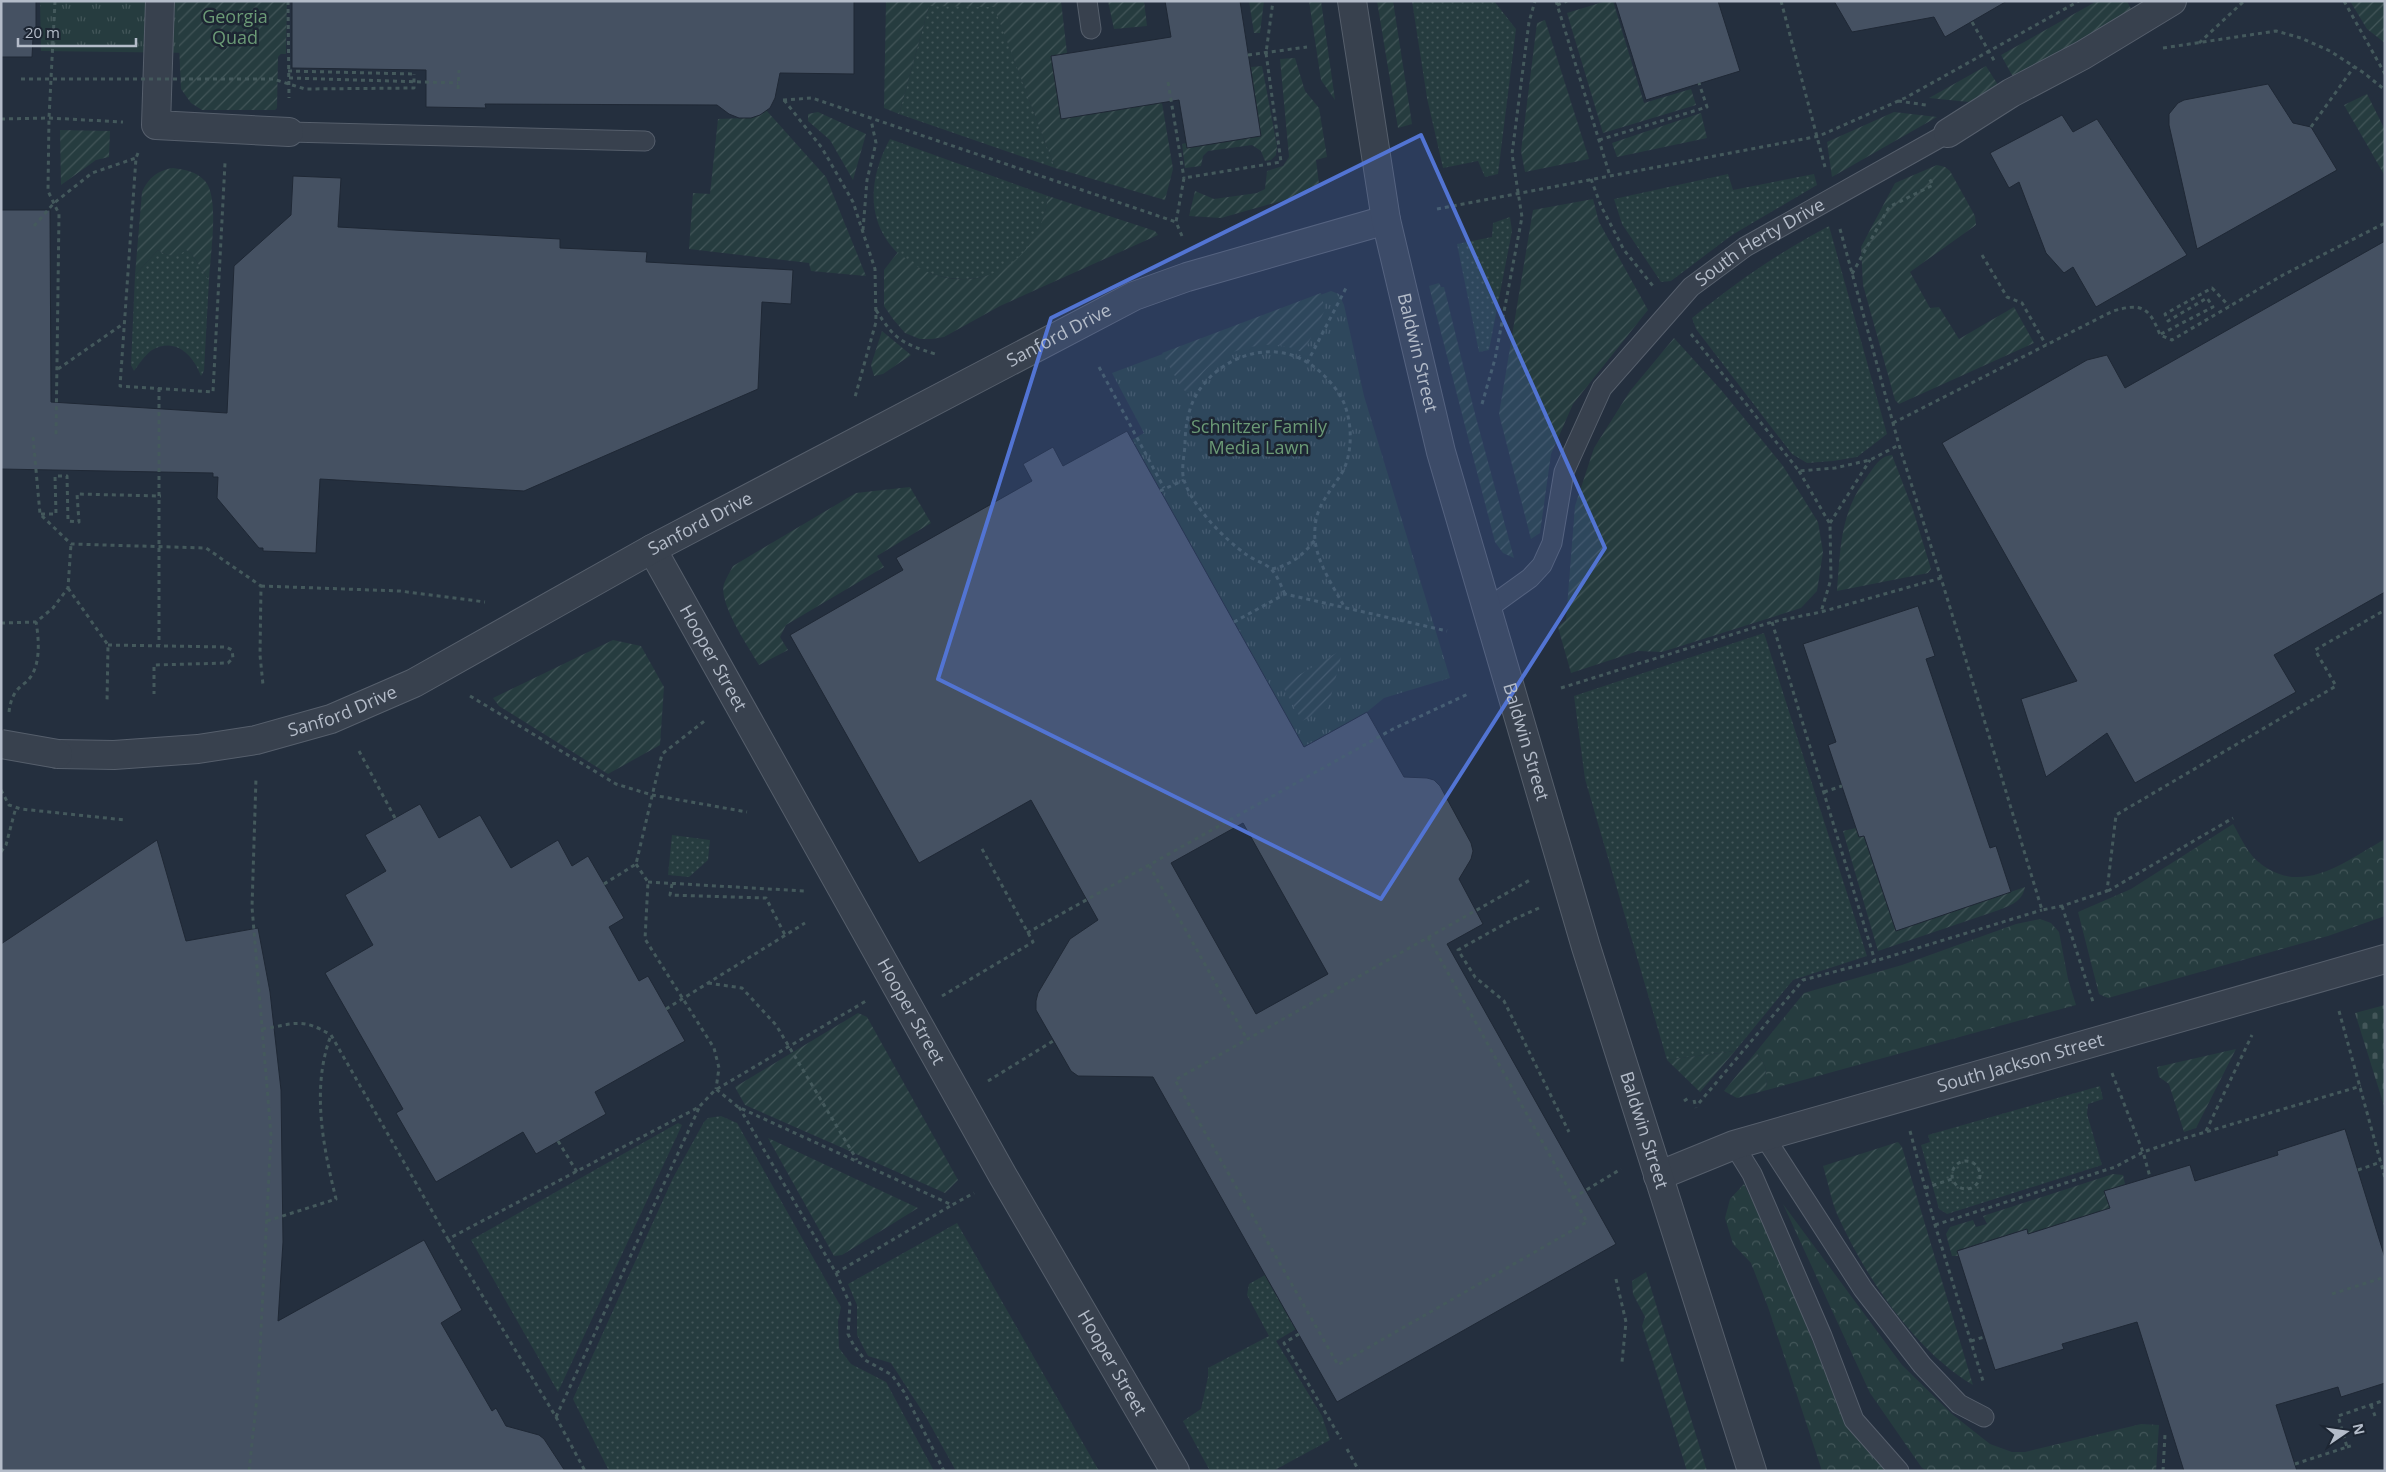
<svg xmlns="http://www.w3.org/2000/svg" width="2386" height="1472" font-family="'Open Sans',sans-serif">
<defs>
<pattern id="grass-dots" width="8" height="8" patternUnits="userSpaceOnUse" patternTransform="scale(1.25)"><rect width="8" height="8" fill="#263c3f"/><path d="M2 2h.1M6 6h.1" fill="none" stroke="#435659" stroke-width="1.8" stroke-linecap="round"/></pattern>
<pattern id="forest-crowns" width="20" height="18" patternUnits="userSpaceOnUse" patternTransform="scale(1.25)"><rect width="20" height="18" fill="#263c3f"/><path d="M2 6a3 3 0 1 1 6 0M12 15a3 3 0 1 1 6 0" fill="none" stroke="#435659"/></pattern>
<pattern id="cemetery-stones" width="16" height="16" patternUnits="userSpaceOnUse" patternTransform="scale(1.25)"><rect width="16" height="16" fill="#263c3f"/><path d="M2 7V4a2 2 0 0 1 4 0v3zM10 15v-3a2 2 0 0 1 4 0v3z" fill="#435659"/></pattern>
<pattern id="park-tufts" width="24" height="20" patternUnits="userSpaceOnUse" patternTransform="scale(1.25)"><rect width="24" height="20" fill="#263c3f"/><path d="M3 7l-1-3M5 7V3M7 7l1-3M15 17l-1-3M17 17v-4M19 17l1-3" fill="none" stroke="#435659"/></pattern>
<pattern id="garden-furrows" width="10" height="10" patternUnits="userSpaceOnUse" patternTransform="scale(1.25)"><rect width="10" height="10" fill="#263c3f"/><path d="M-1 1l2-2M0 10L10 0M9 11l2-2" fill="none" stroke="#435659"/></pattern>
</defs>
<rect width="100%" height="100%" fill="#242f3e"/>
<!-- grass -->
<g fill="url(#grass-dots)">
<polygon points="1412,1 1494,1 1516,29 1498,174 1485,177 1478,161 1443,168 1427,98"/>
<polygon points="929,6 994,6 1055,168 899,114"/>
<path d="M890,139L1048,196C1031,341 813,279 890,139Z"/>
<polygon points="1728,174 1733,190 1814,174 1817,185 1732,235 1671,281 1661,282 1622,224 1614,199"/>
<polygon points="1510,217 1512,231 1489,350 1479,352 1457,244 1492,237 1493,223"/>
<path d="M1829,226L1887,434L1857,457L1833,461L1807,463L1792,454L1696,329L1692,318C1736,282 1778,253 1829,226Z"/>
<path d="M158,250C168,257 176,257 186,250L191,253L209,280L204,371L201,376C193,355 176,337 152,350C145,355 139,364 134,371L131,365L135,275Z"/>
<polygon points="1764,633 1867,956 1793,980 1735,1051 1667,1060 1585,779 1574,696"/>
<polygon points="672,835 710,840 708,860 689,877 668,875"/>
<polygon points="2100,1086 2103,1099 2088,1104 2087,1114 2102,1165 1947,1214 1939,1209 1921,1145 1930,1142 1928,1135"/>
<polygon points="721,1116 737,1123 841,1307 838,1321 839,1348 851,1364 886,1382 934,1471 609,1471 573,1399 673,1178 704,1122 708,1118"/>
<polygon points="678,1123 682,1125 558,1392 471,1240"/>
<polygon points="957,1223 1099,1471 956,1471 926,1417 891,1363 868,1356 857,1335 857,1305 848,1284"/>
<polygon points="1265,1275 1296,1329 1276,1341 1322,1416 1330,1440 1273,1471 1210,1471 1183,1421 1201,1409 1208,1377 1208,1368 1269,1336 1247,1295 1249,1284"/>
</g>
<!-- forest -->
<g fill="url(#forest-crowns)">
<path d="M2233,824C2240,836 2246,850 2256,860C2300,899 2344,862 2385,839V916L2328,936L2108,998L2099,994L2078,912L2131,889Z"/>
<polygon points="2040,919 2051,923 2059,932 2068,979 2076,1005 1767,1090 1765,1066 1756,1052 1804,993 1902,965 2016,924"/>
<polygon points="1744,1184 1773,1243 1847,1427 1890,1471 1822,1471 1768,1307 1751,1263 1733,1244 1725,1218 1730,1199"/>
<polygon points="1783,1204 1902,1365 1952,1414 1990,1444 2012,1452 2025,1452 2141,1424 2159,1425 2156,1471 1929,1471 1922,1468 1870,1393"/>
</g>
<!-- cemetery -->
<polygon fill="url(#cemetery-stones)" points="2385,1005 2385,1109 2355,1013"/>
<!-- park -->
<g fill="url(#park-tufts)">
<polygon points="40,1 286,1 286,54 41,51"/>
<polygon points="1331,291 1339,294 1344,305 1364,396 1450,678 1384,698 1367,712 1304,747 1132,440 1144,433 1112,373"/>
</g>
<!-- garden -->
<g fill="url(#garden-furrows)">
<polygon points="177,1 287,1 286,48 278,57 277,108 275,110 202,110 191,103 181,89"/>
<polygon points="886,1 1061,1 1067,53 1052,56 1162,103 1173,169 1165,200 1055,168 994,7 929,6 899,114 884,108"/>
<polygon points="1108,1 1144,1 1147,26 1114,29"/>
<polygon points="1249,1 1264,1 1260,33 1254,33"/>
<polygon points="1309,1 1321,1 1335,100 1321,80"/>
<polygon points="1377,1 1393,1 1412,124 1398,128"/>
<polygon points="1606,1 1613,1 1644,103 1691,89 1696,105 1603,133 1567,13"/>
<polygon points="2097,1 2127,1 2132,11 2013,77 2001,55"/>
<polygon points="2350,1 2385,1 2385,43 2367,29"/>
<polygon points="1545,20 1589,159 1525,172 1521,151 1537,23"/>
<polygon points="1295,58 1305,91 1319,108 1327,157 1316,160 1319,184 1306,194 1221,218 1189,216 1195,191 1214,199 1257,193 1265,189 1267,171 1283,166 1289,157 1280,59"/>
<polygon points="1262,66 1277,146 1276,155 1271,160 1265,161 1261,151 1252,145 1208,151 1203,156 1201,166 1185,168 1182,144 1186,143 1188,148 1261,136 1251,67"/>
<polygon points="1986,66 1998,85 1969,102 1929,98"/>
<polygon points="2367,94 2385,130 2385,176 2344,105"/>
<polygon points="766,110 826,177 866,276 811,271 809,263 689,249 693,193 710,194 718,119 745,118"/>
<polygon points="818,112 866,134 853,180 830,140 808,121 808,114"/>
<polygon points="1894,112 1937,117 1832,177 1827,142"/>
<polygon points="1701,113 1707,138 1617,157 1612,143"/>
<polygon points="60,130 110,131 109,157 96,160 61,185"/>
<polygon points="1937,165 1945,167 1950,171 1975,216 1976,225 1910,272 1930,308 1939,307 1959,339 2014,307 2034,343 1899,404 1895,400 1863,285 1861,247 1895,183"/>
<path d="M173,168C185,170 196,171 205,181C220,198 210,256 209,280L191,253L186,250C176,258 169,257 158,250L135,275L142,192C148,178 158,170 173,168Z"/>
<path d="M1048,196L1155,231L1158,235L1000,306L944,337L932,339H920L905,333L893,319L884,306V270L898,252C956,307 1039,274 1048,196Z"/>
<polygon points="1593,199 1599,222 1648,310 1573,404 1551,454 1540,533 1531,539 1499,414 1533,210"/>
<polygon points="1439,283 1441,287 1444,287 1475,414 1514,558 1503,553 1495,542 1429,286"/>
<path d="M1321,293L1325,310L1303,353C1278,338 1238,345 1215,362C1203,370 1196,382 1188,394L1181,387L1162,353Z"/>
<polygon points="882,331 911,355 883,374 874,376 871,365"/>
<polygon points="1674,338 1722,391 1783,466 1818,522 1823,552 1817,591 1801,608 1662,652 1638,651 1571,673 1558,627 1566,620 1575,506 1594,448 1630,391"/>
<path d="M1892,455L1913,510L1931,569L1928,573L1837,591C1841,542 1840,512 1871,471C1877,463 1881,456 1892,455Z"/>
<path d="M910,487L931,523L877,556L884,567L786,625L780,637L788,650L759,665C749,648 718,603 724,584C726,578 730,572 733,566L856,493Z"/>
<polygon points="613,640 641,646 664,687 660,745 608,774 499,706 493,698"/>
<polygon points="1343,649 1328,708 1302,721 1282,685"/>
<path d="M1856,828L1859,837L1864,836L1896,931L2025,887C2022,902 2011,905 1999,910L1878,951L1843,831Z"/>
<polygon points="858,1013 867,1017 958,1180 945,1193 745,1105 735,1087"/>
<polygon points="2236,1049 2196,1128 2184,1132 2169,1084 2159,1077 2157,1067"/>
<polygon points="1735,1051 1700,1092 1667,1060"/>
<polygon points="1756,1052 1765,1066 1767,1090 1737,1098 1724,1091"/>
<polygon points="768,1138 918,1208 842,1255 834,1256"/>
<path d="M1898,1142L1902,1147L1973,1385C1915,1351 1864,1275 1837,1214C1831,1199 1828,1182 1823,1166Z"/>
<polygon points="2113,1174 2123,1175 2125,1184 2105,1191 2110,1208 2028,1234 2026,1229 1958,1250 1959,1256 1952,1256 1946,1234 1950,1227 1973,1220 1976,1227 1987,1224 1983,1216"/>
<polygon points="1646,1272 1707,1471 1687,1471 1642,1326 1645,1317 1633,1294 1632,1281"/>
</g>
<!-- building -->
<g fill="#455162" stroke="#1f2835" fill-rule="evenodd">
<polygon points="1,1 36,1 36,37 33,37 32,57 1,57"/>
<polygon points="292,1 854,1 854,74 780,73 775,98 770,108 760,115 751,118 739,118 729,114 717,105 485,104 486,108 426,107 426,70 292,68"/>
<polygon points="1165,1 1240,1 1261,136 1187,148 1179,100 1061,119 1051,56 1171,37"/>
<polygon points="1615,1 1718,1 1740,71 1646,100"/>
<polygon points="1834,1 2007,1 1945,37 1934,17 1852,32"/>
<polygon points="2268,84 2293,123 2311,127 2337,170 2197,249 2169,125 2169,114 2178,103 2184,100"/>
<polygon points="2062,115 2073,132 2097,119 2187,255 2096,307 2073,267 2064,273 2046,253 2019,182 2009,188 1990,153"/>
<polygon points="293,176 341,178 338,227 560,239 560,248 647,252 646,262 793,270 791,304 762,302 758,389 524,491 320,479 316,553 263,551 263,548 259,548 217,498 218,477 213,477 213,473 1,469 1,210 50,210 51,402 227,413 234,266 291,215"/>
<polygon points="2385,241 2385,592 2274,655 2296,692 2135,783 2107,733 2046,777 2021,699 2077,681 1942,443 2087,360 2107,355 2125,388"/>
<path d="M1127,431L1304,747L1367,712L1404,777L1427,778L1434,780L1440,786L1471,843L1473,851L1471,859L1459,879L1483,924L1447,944L1616,1244L1337,1402L1153,1077L1078,1076L1071,1071L1036,1010V1001L1038,993L1070,939L1098,920L1031,800L919,863L790,635L903,570L896,558L1032,481L1023,464L1053,447L1063,466ZM1243,823L1328,974L1256,1014L1171,863Z"/>
<polygon points="1918,606 1935,656 1926,659 1990,848 1996,846 2011,892 1896,931 1864,836 1859,837 1828,745 1836,742 1803,644"/>
<polygon points="420,804 439,838 480,815 511,868 558,840 572,866 588,856 624,918 609,927 639,981 648,976 685,1041 595,1092 606,1114 536,1154 523,1132 436,1182 396,1113 403,1109 325,973 373,945 345,895 386,871 365,835"/>
<polygon points="157,840 186,941 258,928 270,992 281,1090 283,1242 278,1321 424,1240 462,1310 441,1323 492,1411 496,1408 506,1426 539,1435 544,1439 565,1471 1,1471 1,944"/>
<polygon points="2345,1129 2385,1258 2385,1383 2341,1397 2338,1387 2276,1405 2297,1471 2184,1471 2137,1322 2062,1344 2064,1349 1995,1370 1957,1251 2027,1229 2028,1234 2110,1208 2104,1191 2190,1165 2195,1181 2278,1155 2277,1151"/>
</g>
<g fill="none" stroke-linecap="round" stroke-linejoin="round">
<!-- service casing -->
<g stroke="#565f6c" stroke-width="21">
<g id="service">
<polyline points="1087,1 1091,29"/>
<polyline points="289,132 645,141"/>
<path id="s1" d="M1487,609L1530,578L1542,565L1552,543L1564,472L1602,388L1691,287L1745,247L1948,133"/>
<polyline points="1764,1136 1863,1289 1922,1365 1959,1404 1984,1417"/>
<polyline points="1734,1145 1752,1174 1822,1336 1854,1420 1899,1471"/>
</g>
</g>
<!-- pedestrian casing -->
<g stroke="#565f6c" stroke-width="30">
<g id="pedestrian">
<polyline points="160,1 156,125 289,132"/>
<polyline points="1948,133 2011,93 2083,55 2172,1"/>
</g>
</g>
<!-- minor casing -->
<g stroke="#565f6c" stroke-width="30">
<g id="minor">
<path id="s2" d="M652,549L1003,1176L1175,1471"/>
<path id="s3" d="M58,754L114,755L198,749L256,740L331,719L414,683L652,549L1134,296L1187,277L1386,220"/>
<path id="s4" d="M1658,1176L1734,1145L2385,959"/>
</g>
</g>
<!-- tertiary casing -->
<g stroke="#565f6c" stroke-width="30">
<g id="tertiary">
<path id="s5" d="M1352,1L1386,220L1441,452L1586,947L1752,1471"/>
</g>
</g>
<!-- path -->
<g stroke="#44595c" stroke-width="3" stroke-dasharray="4 4" stroke-linecap="butt">
<polyline points="55,1 49,118 48,191 59,214 56,436"/>
<polyline points="288,1 289,98"/>
<polyline points="1556,1 1610,176"/>
<polyline points="1781,1 1825,167"/>
<polyline points="2344,1 2385,74"/>
<polyline points="1557,5 1567,1"/>
<polyline points="1972,22 1995,62"/>
<polyline points="2199,43 2244,1"/>
<polyline points="2163,48 2276,31 2301,38 2330,51 2364,73 2385,90"/>
<polyline points="1248,55 1307,47"/>
<polyline points="288,71 414,74"/>
<polyline points="289,78 458,83"/>
<polyline points="1168,82 1184,178"/>
<polyline points="783,100 812,98 1176,222"/>
<polyline points="784,100 822,148 853,202 875,269 876,322 855,397"/>
<polyline points="1898,101 1926,105"/>
<polyline points="1,119 49,118 123,122"/>
<polyline points="2311,127 2354,67"/>
<polyline points="1599,140 1707,107 1699,83"/>
<polyline points="138,153 136,158 120,386 213,392 225,163"/>
<polyline points="1591,179 1601,206 1624,250 1653,286"/>
<polyline points="1437,209 1819,136 1905,98 2079,1"/>
<polyline points="34,226 54,203 92,173 136,158"/>
<polyline points="1840,229 1899,445 1941,578 2042,910 2062,906 2107,891 2116,815 2336,686 2315,650 2385,610"/>
<polyline points="863,230 867,180 876,143 871,120"/>
<polyline points="1182,236 1176,222 1184,178 1281,162 1266,53 1273,1"/>
<polyline points="1982,255 2007,297 2022,303 2046,345"/>
<polyline points="1852,274 1889,207 1933,185 1929,178"/>
<path d="M876,310C895,340 901,343 935,354"/>
<polyline points="1691,334 1799,471 1835,468 1870,460 1899,445"/>
<polyline points="2161,334 2213,307 2207,298 2168,321 2165,314 2212,288 2229,306"/>
<polyline points="1307,363 1346,288"/>
<polyline points="1099,367 1164,488"/>
<polyline points="58,369 123,324"/>
<polyline points="159,388 159,645"/>
<polyline points="1482,404 1495,359 1522,217 1512,154 1529,22 1535,1"/>
<path d="M1893,423L2113,311C2141,303 2149,306 2160,335L2172,340L2283,275L2385,223"/>
<polyline points="33,437 40,514 71,544 206,548 261,586 260,655 263,685"/>
<polyline points="1799,471 1830,524 1831,579 1821,612"/>
<polyline points="1160,491 1184,480"/>
<polyline points="41,514 56,514 55,476 67,476 68,521 79,522 77,494 161,496"/>
<polyline points="1830,523 1870,460"/>
<path d="M1272,569C1291,565 1303,555 1315,540"/>
<polyline points="261,586 400,591 485,602"/>
<polyline points="68,588 108,645 107,703"/>
<path d="M1285,594C1281,586 1278,577 1272,570C1267,564 1254,560 1247,555C1225,540 1192,506 1184,480C1181,471 1184,456 1185,446C1185,435 1186,424 1189,413C1200,368 1258,337 1301,359C1314,365 1326,376 1335,388C1352,408 1355,447 1343,471C1332,490 1316,505 1315,528C1312,556 1332,584 1345,608"/>
<polyline points="1234,622 1285,594 1447,631"/>
<polyline points="1772,622 1875,961"/>
<polyline points="1,623 36,622 53,608 68,588 71,544"/>
<polyline points="108,645 226,647 232,650 233,658 228,663 154,665 154,694"/>
<polyline points="1561,688 1772,622 1821,612 1941,578"/>
<polyline points="470,696 616,784 652,795 747,812"/>
<path d="M9,712C10,703 13,693 20,687C23,684 27,682 29,679C41,665 39,639 36,622"/>
<polyline points="359,751 395,818"/>
<polyline points="1,790 9,805 21,809 125,820"/>
<polyline points="1824,792 1842,786"/>
<polyline points="1,852 6,845 16,807"/>
<polyline points="636,864 648,882 645,939 714,1048 719,1068 716,1089"/>
<polyline points="1149,865 1247,1039"/>
<polyline points="648,882 804,891"/>
<polyline points="604,884 636,864 662,754 707,719"/>
<polyline points="672,884 670,895 766,898 785,935"/>
<polyline points="2108,891 2233,818"/>
<polyline points="2062,906 2094,1005"/>
<polyline points="1539,908 1510,921 1458,950 1475,977 1504,1001 1569,1132"/>
<polyline points="1027,933 1393,729 1468,694"/>
<polyline points="1428,937 1587,1222 1338,1365 1175,1080 1530,880"/>
<polyline points="708,983 742,988 776,1025 857,1160"/>
<polyline points="942,996 1033,942 981,847"/>
<polyline points="666,1009 805,923"/>
<polyline points="2339,1011 2385,1178"/>
<path d="M262,1029C295,1024 301,1017 331,1035L448,1239L699,1107L716,1089L738,1107L952,1205L974,1193"/>
<polyline points="2112,1073 2143,1152 2150,1177"/>
<polyline points="988,1081 1053,1041"/>
<polyline points="717,1089 866,1001"/>
<polyline points="1694,1100 1696,1108"/>
<polyline points="1684,1101 1690,1097"/>
<polyline points="1699,1103 1803,980 1875,961 2042,910"/>
<polyline points="739,1107 836,1273 850,1304 848,1334 854,1346 865,1360 892,1375 904,1392 944,1471"/>
<polyline points="1910,1131 1935,1225 1983,1381"/>
<polyline points="2206,1131 2252,1035"/>
<polyline points="558,1141 577,1172"/>
<circle cx="1966" cy="1175" r="14"/>
<polyline points="2358,1170 2381,1162"/>
<polyline points="1925,1188 1952,1179"/>
<polyline points="1573,1198 1621,1169"/>
<path d="M267,1221L336,1199C323,1146 311,1088 331,1035"/>
<polyline points="1935,1225 2115,1167 2143,1152 2182,1139 2361,1086"/>
<polyline points="448,1239 556,1417 585,1471"/>
<polyline points="836,1273 952,1205"/>
<polyline points="1616,1279 1626,1322 1622,1362"/>
<polyline points="2332,1294 2385,1277"/>
<polyline points="1299,1334 1284,1343 1341,1439"/>
<polyline points="1971,1341 1984,1337"/>
<polyline points="2371,1405 2375,1416"/>
<polyline points="556,1417 699,1108"/>
<polyline points="2347,1447 2354,1445"/>
<polyline points="1347,1449 1359,1471"/>
<polyline points="2295,1464 2347,1447 2338,1416 2385,1400"/>
<polyline points="249,1471 258,1388 271,1135 252,907 256,778"/>
<polyline points="2163,1471 2165,1434"/>
</g>
<!-- service -->
<use href="#service" stroke="#38414e" stroke-width="19"/>
<!-- pedestrian -->
<use href="#pedestrian" stroke="#38414e" stroke-width="28"/>
<!-- minor -->
<use href="#minor" stroke="#38414e" stroke-width="28"/>
<!-- tertiary -->
<use href="#tertiary" stroke="#38414e" stroke-width="28"/>
<!-- minor-bridge casing -->
<g stroke="#565f6c" stroke-width="30" stroke-linecap="butt">
<polyline id="minor-bridge" points="1,744 58,754"/>
</g>
<!-- path-bridge -->
<g stroke="#44595c" stroke-width="3" stroke-dasharray="4 4" stroke-linecap="butt">
<polyline points="21,79 273,79 305,89 414,88 414,74"/>
<polyline points="458,89 459,70"/>
</g>
<!-- minor-bridge -->
<use href="#minor-bridge" stroke="#38414e" stroke-width="28"/>
</g>
<!-- marked area -->
<path fill="#5274d3" fill-opacity="0.2" stroke="#5274d3" stroke-width="4" stroke-linejoin="round" d="M1421,135L1605,548L1381,899L938,679L1051,318Z"/>
<g text-anchor="middle" stroke-width="5" stroke-linejoin="round" paint-order="stroke">
<!-- park labels -->
<g font-size="18" fill="#6b9a76" stroke="#1d2633">
<text x="235" y="23">Georgia<tspan x="235" dy="21">Quad</tspan></text>
<text x="1259" y="433">Schnitzer Family<tspan x="1259" dy="21">Media Lawn</tspan></text>
</g>
<!-- street labels -->
<g font-size="18" fill="#b4bcc9" stroke="#1d2633">
<text dy="6" stroke="none"><textPath href="#s1" startOffset="476">South Herty Drive</textPath></text>
<text dy="6" stroke="none"><textPath href="#s3" startOffset="1100">Sanford Drive</textPath></text>
<text dy="6" stroke="none"><textPath href="#s5" startOffset="358">Baldwin Street</textPath></text>
<text dy="6" stroke="none"><textPath href="#s3" startOffset="695">Sanford Drive</textPath></text>
<text dy="6" stroke="none"><textPath href="#s2" startOffset="125">Hooper Street</textPath></text>
<text dy="6" stroke="none"><textPath href="#s3" startOffset="290">Sanford Drive</textPath></text>
<text dy="6" stroke="none"><textPath href="#s5" startOffset="762">Baldwin Street</textPath></text>
<text dy="6" stroke="none"><textPath href="#s2" startOffset="530">Hooper Street</textPath></text>
<text dy="6" stroke="none"><textPath href="#s4" startOffset="380">South Jackson Street</textPath></text>
<text dy="6" stroke="none"><textPath href="#s5" startOffset="1168">Baldwin Street</textPath></text>
<text dy="6" stroke="none"><textPath href="#s2" startOffset="935">Hooper Street</textPath></text>
</g>
</g>
<!-- border -->
<rect width="2386" height="1472" fill="none" stroke="#b4bcc9" stroke-width="5"/>
<!-- north arrow -->
<g transform="translate(2346 1432) rotate(77)" stroke="#1d2633" stroke-width="4" paint-order="stroke">
<path d="M0-4L9 19L0 12L-9 19Z" fill="#b4bcc9"/>
<text y="-8" font-size="14" font-weight="bold" text-anchor="middle" fill="#b4bcc9">N</text>
</g>
<!-- scale -->
<path d="M18 38v8h118v-8" fill="none" stroke="#b4bcc9" stroke-width="2.5"/>
<text x="25" y="38" font-size="15" fill="#b4bcc9" stroke="#1d2633" stroke-width="4" paint-order="stroke">20 m</text>
</svg>
